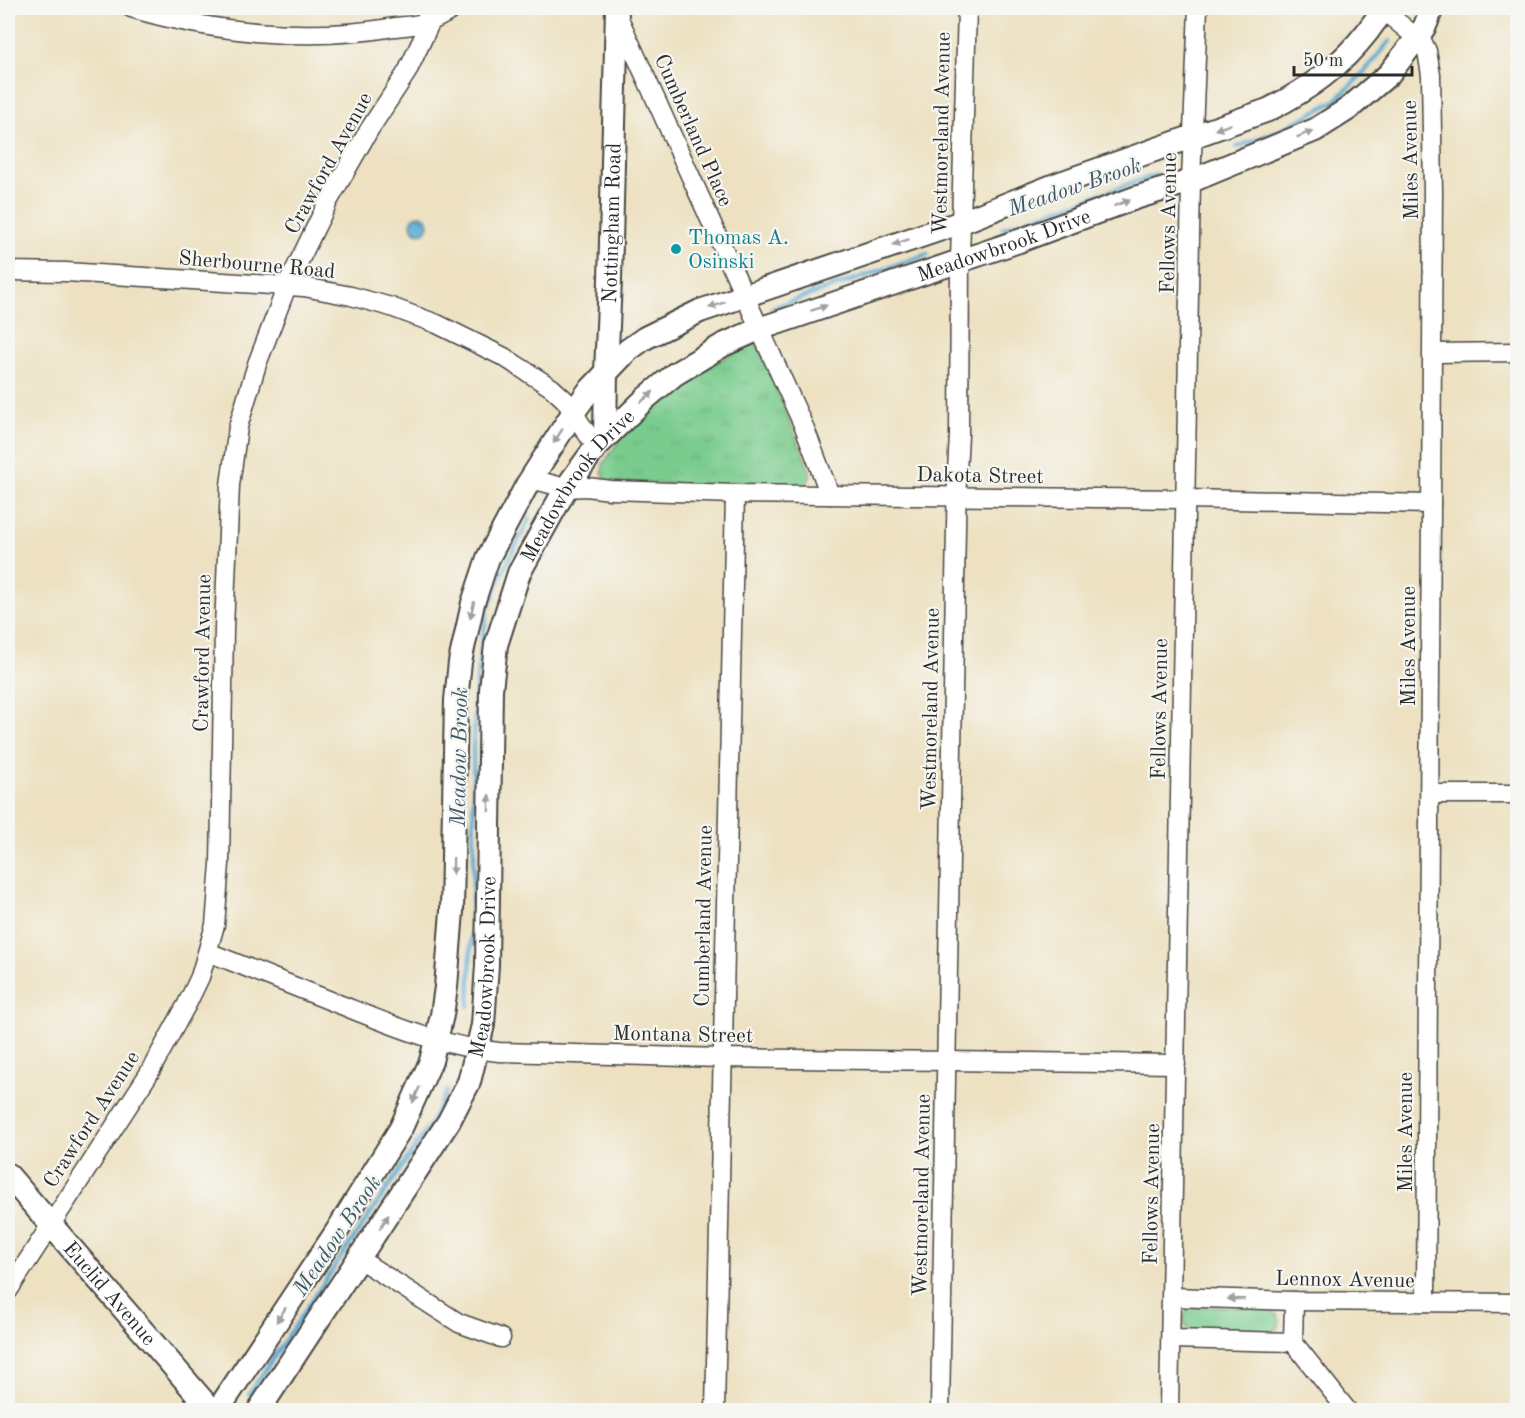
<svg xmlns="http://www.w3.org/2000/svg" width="1525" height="1418" font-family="'Old Standard TT',serif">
<defs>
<pattern id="grass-tufts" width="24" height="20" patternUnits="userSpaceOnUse" patternTransform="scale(1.5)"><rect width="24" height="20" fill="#7acc8e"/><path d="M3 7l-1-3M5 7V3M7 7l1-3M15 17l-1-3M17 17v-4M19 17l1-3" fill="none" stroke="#6aaf7b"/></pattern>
<pattern id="water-waves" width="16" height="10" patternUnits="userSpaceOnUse" patternTransform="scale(1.5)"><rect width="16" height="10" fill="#5cabd6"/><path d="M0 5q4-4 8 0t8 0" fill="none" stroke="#4c8bae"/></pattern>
</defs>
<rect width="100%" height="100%" fill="#f6f6f2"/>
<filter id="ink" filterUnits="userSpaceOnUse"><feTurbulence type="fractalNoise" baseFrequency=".0167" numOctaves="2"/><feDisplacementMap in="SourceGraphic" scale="12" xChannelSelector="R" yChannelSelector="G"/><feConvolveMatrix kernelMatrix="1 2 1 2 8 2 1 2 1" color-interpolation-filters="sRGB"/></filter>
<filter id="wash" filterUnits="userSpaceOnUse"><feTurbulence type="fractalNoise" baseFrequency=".008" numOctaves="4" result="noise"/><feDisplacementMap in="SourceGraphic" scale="24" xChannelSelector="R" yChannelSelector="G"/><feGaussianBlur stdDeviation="1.35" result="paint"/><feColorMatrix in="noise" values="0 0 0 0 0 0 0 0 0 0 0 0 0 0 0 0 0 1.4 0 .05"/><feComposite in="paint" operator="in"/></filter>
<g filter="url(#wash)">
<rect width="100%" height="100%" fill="#ede1c1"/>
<!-- grass -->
<path fill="url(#grass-tufts)" stroke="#527c5c" stroke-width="1.5" d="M752,343L757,345L760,350L811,473C810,481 807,485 800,488L610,482L604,477L602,472L603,464L629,426L665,392L747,345Z"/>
<!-- green -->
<path fill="#7acc8e" stroke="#527c5c" stroke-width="1.5" d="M1191,1306L1267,1309C1281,1313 1285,1326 1271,1333L1191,1332C1181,1324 1181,1314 1191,1306Z"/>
<!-- water -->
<circle fill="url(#water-waves)" stroke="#446b80" stroke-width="1.5" cx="420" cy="224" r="9"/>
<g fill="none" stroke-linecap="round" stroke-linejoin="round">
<!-- stream -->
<g stroke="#5cabd6" stroke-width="4.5">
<polyline points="1237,147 1281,130 1335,101 1364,72 1390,41"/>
<polyline points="1003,228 1156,175"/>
<polyline points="772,308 928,254"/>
<polyline points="469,1006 474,855 473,748 477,676 487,610 505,567 530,518"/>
<polyline points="249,1394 430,1125 447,1091"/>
</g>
</g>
</g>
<g filter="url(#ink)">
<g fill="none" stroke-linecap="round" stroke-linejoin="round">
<!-- minor casing -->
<g stroke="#484642" stroke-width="21">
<g id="minor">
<path d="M131,8C213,33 310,42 395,27C406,26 420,25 431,21C439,18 448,12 455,8"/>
<polyline points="1383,10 1423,43 1427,51 1431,75 1433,192 1426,1302"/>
<polyline points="617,14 805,429 830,495"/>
<polyline points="8,271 66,272 304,287 351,296 391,307 437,324 504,357 552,388 565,400 596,447"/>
<polyline points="1433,353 1518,352"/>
<polyline points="531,479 566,488 587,487 610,490 735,494 1185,499 1431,504"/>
<polyline points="1430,794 1518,794"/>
<path d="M208,952C251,969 293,986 336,1003C392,1025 439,1046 499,1052L722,1058L1176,1064"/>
<polyline points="359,1259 459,1323 501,1338"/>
<polyline points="8,1291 148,1075 187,1004 200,977 215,925 220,864 224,629 230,485 238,427 257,364 287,286 329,200 369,130 407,72 431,21 425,8"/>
<polyline points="1172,1297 1294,1301 1518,1303"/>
<polyline points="1294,1301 1293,1342 1347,1410"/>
<polyline points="1171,1339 1293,1342"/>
<polyline points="715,1410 735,494"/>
<polyline points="940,1410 957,472 959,435 960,260 967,8"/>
<polyline points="1169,1410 1191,181 1198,8"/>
</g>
</g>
<!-- tertiary casing -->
<g stroke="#484642" stroke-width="26">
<g id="tertiary">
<path id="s1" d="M605,437L606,372L610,280L617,8"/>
<path id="s2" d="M8,1175L211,1410"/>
<path d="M218,1410L337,1231L401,1128L431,1061L442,1015L446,987L452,911L456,700L460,662L473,603L488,558L527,485L573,413L588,392L628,350L645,338L700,311L962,222L1055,185L1268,110C1309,89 1339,68 1368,31C1373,23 1380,16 1384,8"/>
<path id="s3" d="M259,1410L449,1121L469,1082L483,1025L487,965L491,690L496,645L519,573L566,488L596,447L646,398L675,374L723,345L759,329L1019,241L1135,198L1191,181L1315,130L1348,109L1389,74L1417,38L1425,26L1432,8"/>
</g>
</g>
<!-- minor -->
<use href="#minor" stroke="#fff" stroke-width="18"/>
<!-- tertiary -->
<use href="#tertiary" stroke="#fff" stroke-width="22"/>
</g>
<!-- one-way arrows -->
<defs><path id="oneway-solid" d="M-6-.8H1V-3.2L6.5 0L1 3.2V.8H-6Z" transform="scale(1.5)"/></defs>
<g fill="#a0a0a0">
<use href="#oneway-solid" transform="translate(1223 127) rotate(160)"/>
<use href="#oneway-solid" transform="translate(1305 134) rotate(-22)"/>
<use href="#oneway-solid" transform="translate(1122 203) rotate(-20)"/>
<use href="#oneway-solid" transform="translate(901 242) rotate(161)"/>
<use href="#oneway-solid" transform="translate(717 305) rotate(160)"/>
<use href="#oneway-solid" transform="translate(819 308) rotate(-18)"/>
<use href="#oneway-solid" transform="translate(647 397) rotate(-41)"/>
<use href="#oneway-solid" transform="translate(558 436) rotate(123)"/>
<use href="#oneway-solid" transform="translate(472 610) rotate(104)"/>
<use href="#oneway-solid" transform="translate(489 803) rotate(-89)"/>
<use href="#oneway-solid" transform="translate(453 866) rotate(91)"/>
<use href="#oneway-solid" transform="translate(416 1095) rotate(114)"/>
<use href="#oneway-solid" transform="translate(384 1222) rotate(-57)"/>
<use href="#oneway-solid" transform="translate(1236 1299) rotate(-178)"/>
<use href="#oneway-solid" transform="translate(281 1315) rotate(123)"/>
</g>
</g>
<!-- markers -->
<circle fill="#0f9aa8" stroke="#f6f6f2" stroke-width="2" cx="676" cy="249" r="6"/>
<g text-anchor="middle" stroke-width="4.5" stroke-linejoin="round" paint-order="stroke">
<!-- street labels -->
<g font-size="21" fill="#2b2b2b" stroke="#f6f6f2">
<text transform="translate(694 130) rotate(66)" y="7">Cumberland Place</text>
<text transform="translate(941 133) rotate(-89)" y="7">Westmoreland Avenue</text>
<text transform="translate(1410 160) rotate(-91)" y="7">Miles Avenue</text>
<text transform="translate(328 163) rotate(-61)" y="7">Crawford Avenue</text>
<text dy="7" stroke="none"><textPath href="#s1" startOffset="214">Nottingham Road</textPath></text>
<text transform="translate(1168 223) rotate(-89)" y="7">Fellows Avenue</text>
<text dy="7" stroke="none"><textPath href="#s3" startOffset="1514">Meadowbrook Drive</textPath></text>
<text transform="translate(257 264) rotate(5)" y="7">Sherbourne Road</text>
<text transform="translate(980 475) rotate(1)" y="7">Dakota Street</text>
<text dy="7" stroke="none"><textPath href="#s3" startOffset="1010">Meadowbrook Drive</textPath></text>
<text transform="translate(1408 646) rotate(-90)" y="7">Miles Avenue</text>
<text transform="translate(202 653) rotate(-89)" y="7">Crawford Avenue</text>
<text transform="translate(930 709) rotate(-89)" y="7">Westmoreland Avenue</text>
<text transform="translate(1159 709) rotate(-89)" y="7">Fellows Avenue</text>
<text transform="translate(703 916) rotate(-89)" y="7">Cumberland Avenue</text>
<text dy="7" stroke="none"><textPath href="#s3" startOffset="506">Meadowbrook Drive</textPath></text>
<text transform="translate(683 1034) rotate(1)" y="7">Montana Street</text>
<text transform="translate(91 1119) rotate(-57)" y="7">Crawford Avenue</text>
<text transform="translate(1405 1132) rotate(-90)" y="7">Miles Avenue</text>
<text transform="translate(1151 1194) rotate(-89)" y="7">Fellows Avenue</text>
<text transform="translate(921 1195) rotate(-89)" y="7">Westmoreland Avenue</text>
<text transform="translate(1345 1279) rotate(1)" y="7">Lennox Avenue</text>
<text dy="7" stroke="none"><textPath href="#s2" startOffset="156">Euclid Avenue</textPath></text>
</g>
<!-- culture labels -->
<g font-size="21" fill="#0d838f" stroke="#f6f6f2" text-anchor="start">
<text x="688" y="244">Thomas A.<tspan x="688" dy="24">Osinski</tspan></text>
</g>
<!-- water labels -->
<g font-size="22" font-style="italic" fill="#3c5867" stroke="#f6f6f2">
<text transform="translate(1074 186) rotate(-19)" y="8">Meadow Brook</text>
<text transform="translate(458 757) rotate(-89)" y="8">Meadow Brook</text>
<text transform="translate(336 1235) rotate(-56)" y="8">Meadow Brook</text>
</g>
</g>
<!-- margin -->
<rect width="1525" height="1418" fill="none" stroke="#f6f6f2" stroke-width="30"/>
<!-- scale -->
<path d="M1294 66v9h118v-9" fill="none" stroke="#2b2b2b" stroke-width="3"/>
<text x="1303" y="66" font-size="18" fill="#2b2b2b" stroke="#f6f6f2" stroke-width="4.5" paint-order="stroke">50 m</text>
</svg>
